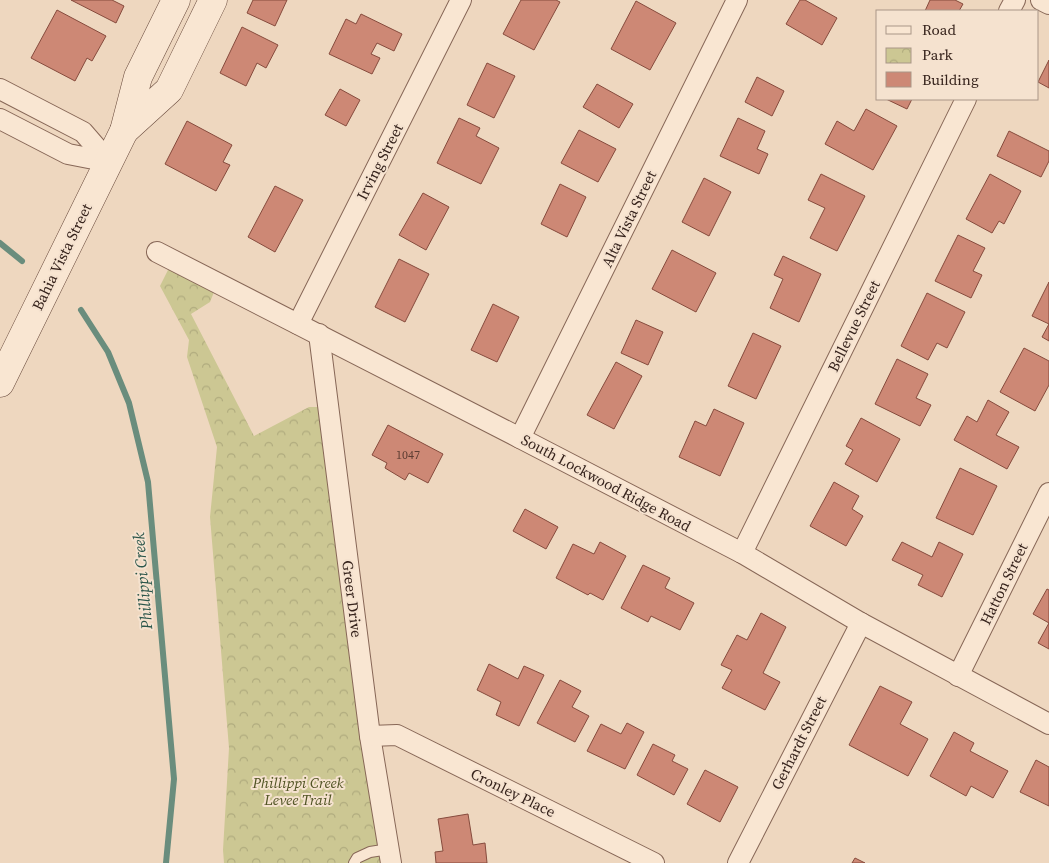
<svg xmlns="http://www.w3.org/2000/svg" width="1049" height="863" font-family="'Source Serif 4',serif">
<defs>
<pattern id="park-crowns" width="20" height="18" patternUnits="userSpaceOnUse" patternTransform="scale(1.25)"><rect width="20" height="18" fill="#ccc793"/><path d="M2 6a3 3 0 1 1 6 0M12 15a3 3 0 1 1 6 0" fill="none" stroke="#b0ab7e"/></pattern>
</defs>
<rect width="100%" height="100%" fill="#eed7bf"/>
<!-- park -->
<path fill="url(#park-crowns)" d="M169,268L214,292L210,302L191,314L254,436L309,407H319C337,559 357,711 381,863H224L223,850L229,748L210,517L217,447L187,357L189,340L160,286Z"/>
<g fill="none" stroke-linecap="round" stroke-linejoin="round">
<!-- stream -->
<g stroke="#6a8d7d" stroke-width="6">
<polyline points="0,243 22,261"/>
<polyline points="81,310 108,352 129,403 148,482 174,779 166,863"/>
</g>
</g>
<!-- building -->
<g fill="#cd8875" stroke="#864b3d">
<polygon points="71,0 112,0 124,6 116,23"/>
<polygon points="253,0 287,0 275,26 247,13"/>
<polygon points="521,0 556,0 560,2 534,50 503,34"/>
<polygon points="800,0 805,0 837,18 822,45 786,24"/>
<polygon points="930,0 955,0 963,4 959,11 925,11"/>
<polygon points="636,1 676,23 650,70 611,49"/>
<polygon points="57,10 106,36 92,61 87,58 75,81 31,58"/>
<polygon points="361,14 402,34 394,51 377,43 371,54 380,58 372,74 329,54 346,19 356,24"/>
<polygon points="242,27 278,45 266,68 257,63 246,86 220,73"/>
<polygon points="1049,60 1049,88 1038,82"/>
<polygon points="487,63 515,76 494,118 467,105"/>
<polygon points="757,77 784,91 772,116 745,102"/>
<polygon points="597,84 633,104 619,128 583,107"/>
<polygon points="340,89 360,100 346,126 325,115"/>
<polygon points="886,99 912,99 907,109"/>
<polygon points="866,109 897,126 873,170 825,144 837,121 854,131"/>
<polygon points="459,118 480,128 476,136 499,148 481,184 437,163"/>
<polygon points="738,118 765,131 757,149 768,154 759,174 720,156"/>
<polygon points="187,121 232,145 223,162 230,165 216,191 165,164"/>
<polygon points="579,130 616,149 598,182 561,163"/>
<polygon points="1009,131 1049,151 1049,161 1041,177 997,156"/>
<polygon points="821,174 865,196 837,251 810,238 825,208 808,200"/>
<polygon points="990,174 1021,191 1004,224 999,221 992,233 966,219"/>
<polygon points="704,178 731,192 709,236 682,222"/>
<polygon points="560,184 586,197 567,237 541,224"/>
<polygon points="275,186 303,200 275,252 248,237"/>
<polygon points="423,193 449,207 426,250 399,235"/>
<polygon points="958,235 985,248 973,271 982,275 971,298 935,281"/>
<polygon points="672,250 716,273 696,312 652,289"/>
<polygon points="783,256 821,274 799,322 770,308 783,279 774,275"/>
<polygon points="399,259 429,274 405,322 375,307"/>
<polygon points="1049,282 1049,341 1042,337 1049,324 1032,316"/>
<polygon points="927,293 965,312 947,348 937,343 928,360 901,346"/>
<polygon points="493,304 519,317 497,362 471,350"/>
<polygon points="636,320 663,332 648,365 621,353"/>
<polygon points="753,333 781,346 756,399 728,386"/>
<polygon points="1024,348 1049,361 1049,385 1035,411 1000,392"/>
<polygon points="897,359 928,374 916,398 931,405 920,426 875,404"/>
<polygon points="616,362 642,376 614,429 587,415"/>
<polygon points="988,400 1009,412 996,435 1019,447 1007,469 954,440 967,416 977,422"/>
<polygon points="714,409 744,423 720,476 679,457 695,421 706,426"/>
<polygon points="861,418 900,439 877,482 845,464 853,450 846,446"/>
<polygon points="388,425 443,454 428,483 409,473 405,480 385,468 387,463 372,455"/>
<polygon points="960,468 997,486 973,535 936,518"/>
<polygon points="834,482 859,496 852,509 863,516 846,546 810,526"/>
<polygon points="525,509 558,527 546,549 513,531"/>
<polygon points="600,542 626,556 603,600 590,593 588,595 556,578 573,544 594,554"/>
<polygon points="902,542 932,557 939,542 963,554 942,597 918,585 923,575 892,560"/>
<polygon points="643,565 670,578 665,588 694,603 680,630 651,616 648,622 621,608"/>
<polygon points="1047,589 1049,590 1049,623 1033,614"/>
<polygon points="761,613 786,627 763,673 780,682 765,710 722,688 732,670 721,665 737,635 747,640"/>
<polygon points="1049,623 1049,649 1038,643"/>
<polygon points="489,664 518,679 524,666 544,675 519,726 496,715 501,702 477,690"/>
<polygon points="560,680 581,691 572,707 589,716 575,742 537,723"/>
<polygon points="880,686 912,702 900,724 928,739 908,776 849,745"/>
<polygon points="627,723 644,732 625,769 587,751 601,724 621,734"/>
<polygon points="954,732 974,743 970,751 1008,771 993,798 971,786 966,796 930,776"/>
<polygon points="653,744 675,755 672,761 688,769 674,795 637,775"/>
<polygon points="1036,760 1049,767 1049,806 1020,792"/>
<polygon points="705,770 738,787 720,822 687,804"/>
<polygon points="468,814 473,845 485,843 487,863 436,863 435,852 443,851 438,819"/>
<polygon points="855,858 865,863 852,863"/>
</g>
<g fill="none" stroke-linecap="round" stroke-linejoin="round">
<!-- lane casing -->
<g stroke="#876757" stroke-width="12">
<polyline id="lane" points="354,863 357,858 370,852 389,849"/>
</g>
<!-- street casing -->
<g stroke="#876757" stroke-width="22">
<g id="street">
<polyline points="1041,0 1049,4"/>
<polyline points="1009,11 1015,0"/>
<polyline points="0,89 83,132 109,162"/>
<polyline points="0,119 68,154 109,162"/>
<polyline points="157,252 520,438 742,553 861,623 1049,724"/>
<polyline points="298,324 461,0"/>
<polyline points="319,334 370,736 391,863"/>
<polyline points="520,438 737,0"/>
<polyline points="742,553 966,99"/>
<polyline points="958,676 1049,493"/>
<polyline points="370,736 397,735 654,863"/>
<polyline points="738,863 861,623"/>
</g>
</g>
<!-- secondary casing -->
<g stroke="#68493b" stroke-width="29">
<g id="secondary">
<polyline points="124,131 169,90 213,0"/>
<polyline points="0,383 124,131 138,77 176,0"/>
</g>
</g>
<!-- lane -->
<use href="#lane" stroke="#f9e6d2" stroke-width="10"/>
<!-- street -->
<use href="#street" stroke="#f9e6d2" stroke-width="20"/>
<!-- secondary -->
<use href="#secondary" stroke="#f9e6d2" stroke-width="28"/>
</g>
<g text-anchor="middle" stroke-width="4" stroke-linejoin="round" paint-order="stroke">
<!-- number labels -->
<g font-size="12" fill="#5c3c32">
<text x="408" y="459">1047</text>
</g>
<!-- street labels -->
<g font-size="15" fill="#36231c" stroke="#f5e2cf">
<text transform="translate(380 162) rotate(-63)" y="5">Irving Street</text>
<text transform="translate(629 219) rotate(-64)" y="5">Alta Vista Street</text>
<text transform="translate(62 257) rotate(-64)" y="5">Bahia Vista Street</text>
<text transform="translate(854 326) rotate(-64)" y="5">Bellevue Street</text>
<text transform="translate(606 483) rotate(28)" y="5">South Lockwood Ridge Road</text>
<text transform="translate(1004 584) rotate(-64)" y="5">Hatton Street</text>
<text transform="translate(352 599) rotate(83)" y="5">Greer Drive</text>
<text transform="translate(799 743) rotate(-63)" y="5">Gerhardt Street</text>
<text transform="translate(513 793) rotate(26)" y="5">Cronley Place</text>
</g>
<!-- park labels -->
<g font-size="15" font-style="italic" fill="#505323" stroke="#f5e2cf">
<text x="298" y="788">Phillippi Creek<tspan x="298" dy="17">Levee Trail</tspan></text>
</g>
<!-- water labels -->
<g font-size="16" font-style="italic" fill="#2b564b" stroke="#f5e2cf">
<text transform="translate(142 581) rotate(-95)" y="6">Phillippi Creek</text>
</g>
</g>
<!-- legend -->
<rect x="876" y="10" width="162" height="90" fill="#f5e2cf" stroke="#a99687"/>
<rect x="886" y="26" width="25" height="8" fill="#f9e6d2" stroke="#a99687"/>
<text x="922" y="35" font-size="15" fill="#36231c">Road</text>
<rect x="886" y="48" width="25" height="15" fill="url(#park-crowns)" stroke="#a99687"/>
<text x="922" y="60" font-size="15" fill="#36231c">Park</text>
<rect x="886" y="72" width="25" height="15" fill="#cd8875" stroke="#a99687"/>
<text x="922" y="85" font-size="15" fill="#36231c">Building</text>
</svg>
